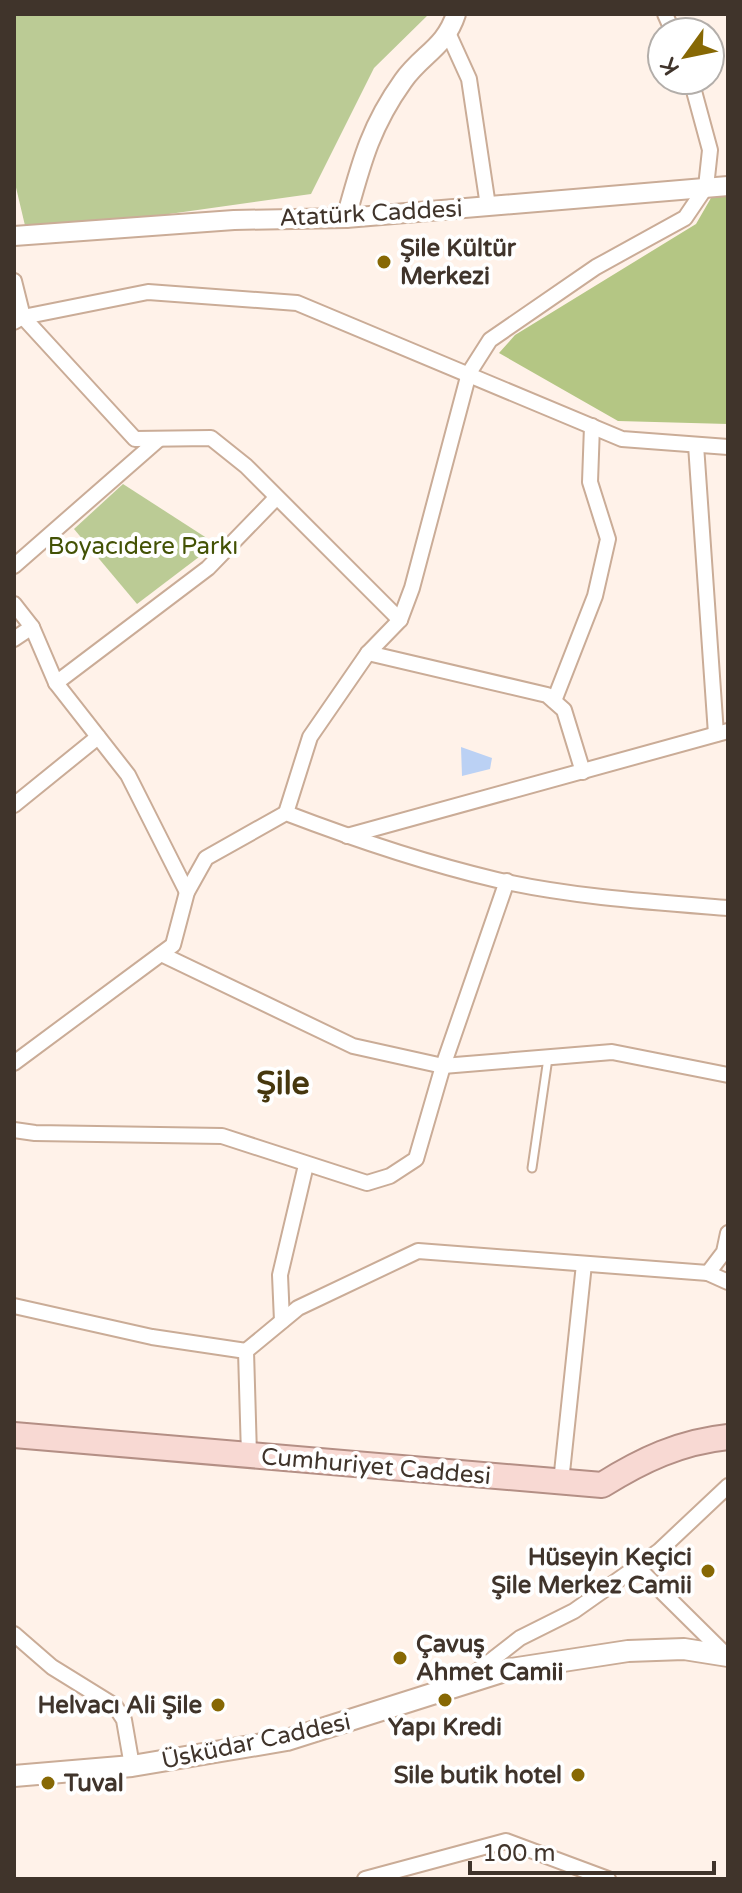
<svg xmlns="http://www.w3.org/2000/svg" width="742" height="1893" font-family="'Varela Round',sans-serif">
<rect width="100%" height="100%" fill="#fff2e9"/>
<!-- green -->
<g fill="#bbcb95">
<polygon points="14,14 429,14 374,68 311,194 27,234 14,179"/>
<polygon points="123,484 216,544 137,604 74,529"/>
</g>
<!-- forest -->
<polygon fill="#b4c684" points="728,190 728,424 618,421 499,353 515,335 696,224 715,191"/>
<!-- water -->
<polygon fill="#bbd1f4" points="461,747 492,758 490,769 462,776"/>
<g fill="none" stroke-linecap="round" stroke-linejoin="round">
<!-- service casing -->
<g stroke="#caac97" stroke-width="11">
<polyline id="service" points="532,1168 548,1058"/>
</g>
<!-- minor casing -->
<g stroke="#caac97" stroke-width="18">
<g id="minor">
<polyline points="665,14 673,32"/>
<polyline points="449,35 469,79 488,206"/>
<polyline points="14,281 23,317 135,439 211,438 246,466 400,620"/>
<polyline points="14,322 23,317 148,292 297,303 622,439 728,447"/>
<polyline points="696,445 716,734"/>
<polyline points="14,566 158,440"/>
<polyline points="14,604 32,627 56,683 128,775 187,892"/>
<polyline points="14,639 32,627"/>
<polyline points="368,653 547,695 564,710 583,772"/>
<polyline points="56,683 208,568 275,499"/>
<polyline points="554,701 595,596 608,539 590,482 592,426"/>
<polyline points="14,805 98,737"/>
<polyline points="286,813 310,737 368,653 400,620 412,588 469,373 490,340 596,267 685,218 706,187 710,150 691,80"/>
<polyline points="347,836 728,731"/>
<polyline points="161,954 353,1046 443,1066 612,1052 728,1075"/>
<path d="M14,1063L173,945L187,892L206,858L286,813C354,839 425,863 497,880C572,897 651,902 728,908"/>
<polyline points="14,1130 35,1133 222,1136 367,1183 390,1176 416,1159 443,1066 507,881"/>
<polyline points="728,1233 724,1252 708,1273 728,1282"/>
<polyline points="14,1306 152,1337 246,1351"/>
<polyline points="282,1321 280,1275 306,1165"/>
<polyline points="249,1455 246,1351 298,1308 418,1251 708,1273"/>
<polyline points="561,1482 584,1264"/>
<polyline points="636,1566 727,1656"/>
<polyline points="14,1634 52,1667 115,1706 124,1720 132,1766"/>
<polyline points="466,1680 520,1638 574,1611 659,1551 728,1486"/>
<polyline points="365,1879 506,1841 608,1879"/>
</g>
</g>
<!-- tertiary casing -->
<g stroke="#caac97" stroke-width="22">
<g id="tertiary">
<path d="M346,218C361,164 370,127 403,81C422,54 445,48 456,14"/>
<polyline points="14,236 234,220 346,218 728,186"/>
</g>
</g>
<!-- secondary casing -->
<g stroke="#caac97" stroke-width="24">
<polyline id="secondary" points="14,1776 132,1766 287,1740 511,1669 628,1651 684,1649 728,1656"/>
</g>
<!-- primary casing -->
<g stroke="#b48f85" stroke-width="28">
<path id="primary" d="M14,1435L602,1485C642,1460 680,1442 728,1437"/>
</g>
<!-- service -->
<use href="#service" stroke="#fff" stroke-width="7"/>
<!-- minor -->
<use href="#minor" stroke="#fff" stroke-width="14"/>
<!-- tertiary -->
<use href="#tertiary" stroke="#fff" stroke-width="18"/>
<!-- secondary -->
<use href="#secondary" stroke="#fff" stroke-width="20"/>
<!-- primary -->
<use href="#primary" stroke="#f8d9d3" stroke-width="24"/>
</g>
<!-- markers -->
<g fill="#876804" stroke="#fff" stroke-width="3">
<circle cx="384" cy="262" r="8"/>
<circle cx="708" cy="1571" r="8"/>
<circle cx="400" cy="1658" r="8"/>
<circle cx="445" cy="1700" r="8"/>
<circle cx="218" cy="1705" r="8"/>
<circle cx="578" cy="1775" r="8"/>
<circle cx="48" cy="1783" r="8"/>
</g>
<g text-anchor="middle" stroke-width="8" stroke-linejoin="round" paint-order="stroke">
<!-- street labels -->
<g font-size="24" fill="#40342b" stroke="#fff">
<text transform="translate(371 213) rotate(-3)" y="8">Atatürk Caddesi</text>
<text transform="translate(376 1466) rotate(5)" y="8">Cumhuriyet Caddesi</text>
<text transform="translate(256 1741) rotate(-12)" y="8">Üsküdar Caddesi</text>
</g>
<!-- poi labels -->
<g font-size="24" font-weight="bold" fill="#40342b" stroke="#fff" text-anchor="start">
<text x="400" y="256">Şile Kültür<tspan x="400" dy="28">Merkezi</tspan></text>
<text x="692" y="1565" text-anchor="end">Hüseyin Keçici<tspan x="692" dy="28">Şile Merkez Camii</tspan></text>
<text x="416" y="1652">Çavuş<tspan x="416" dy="28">Ahmet Camii</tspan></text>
<text x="202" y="1713" text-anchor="end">Helvacı Ali Şile</text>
<text x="445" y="1735" text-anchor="middle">Yapı Kredi</text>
<text x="562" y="1783" text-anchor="end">Sile butik hotel</text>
<text x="64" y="1791">Tuval</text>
</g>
<!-- park labels -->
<g font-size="24" fill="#435205" stroke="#fff">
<text x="143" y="554">Boyacıdere Parkı</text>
</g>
<!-- district labels -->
<g font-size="32" font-weight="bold" fill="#46370e" stroke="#fff">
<text x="283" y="1094">Şile</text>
</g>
</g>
<!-- border -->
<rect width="742" height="1893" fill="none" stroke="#40342b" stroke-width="32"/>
<!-- north arrow -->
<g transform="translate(686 56) rotate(237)"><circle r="38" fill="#ffffff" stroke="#b3aeaa" stroke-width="2"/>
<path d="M0-6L14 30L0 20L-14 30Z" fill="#876804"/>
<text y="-12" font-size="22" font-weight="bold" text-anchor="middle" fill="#40342b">K</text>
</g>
<!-- scale -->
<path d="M470 1861v12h244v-12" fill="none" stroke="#40342b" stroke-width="4"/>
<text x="482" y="1861" font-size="24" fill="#40342b" stroke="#ffffff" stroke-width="6" paint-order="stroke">100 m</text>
</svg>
